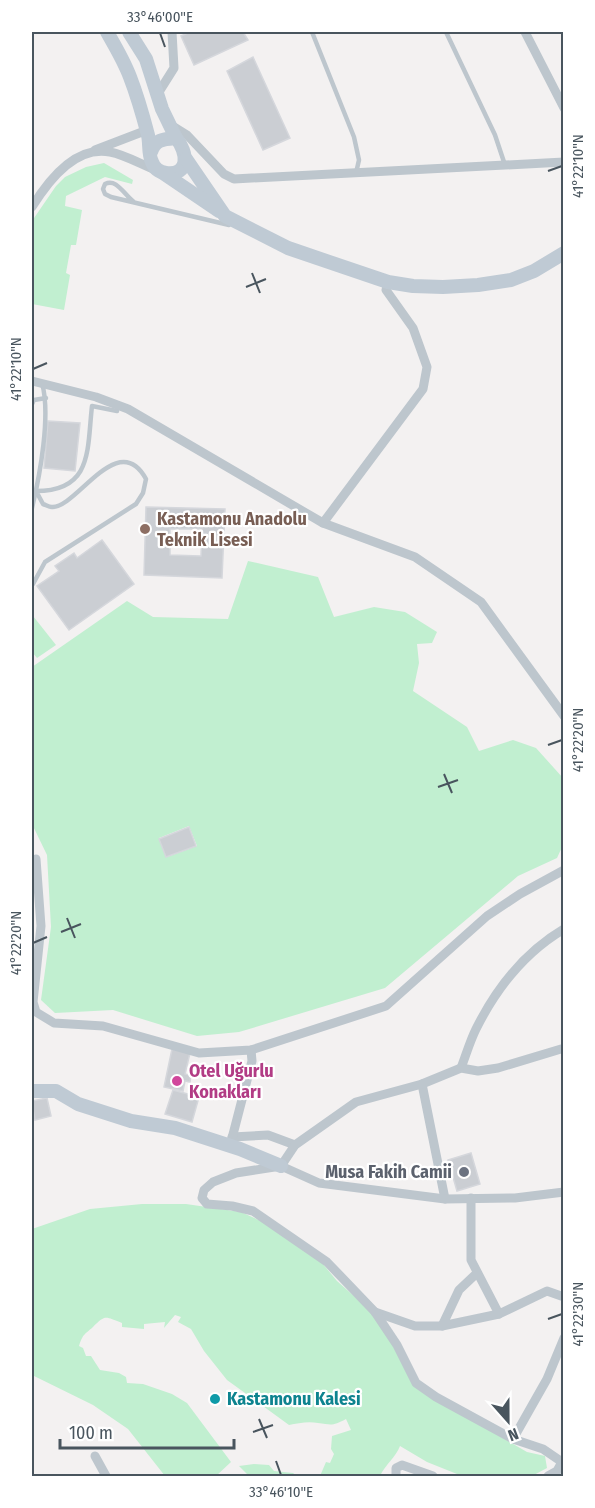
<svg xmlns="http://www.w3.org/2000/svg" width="595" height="1508" font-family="'Fira Sans Condensed',sans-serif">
<rect width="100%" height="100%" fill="#f3f1f1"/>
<!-- green -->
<g fill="#c1efd0" fill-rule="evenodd">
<polygon points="104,163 133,180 132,184 105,177 66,196 65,206 82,210 76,245 71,245 66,273 70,275 64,310 32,304 32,221 56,186 65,177 86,167"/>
<path d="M248,561L318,577L334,617L374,607L405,612L437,632L432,643L417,644L419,663L413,691L467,727L479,751L513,740L536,748L563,778V845L557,858L518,876L385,988L239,1032L197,1036L113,1010L55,1013L41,1000L51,927L47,855L32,824V667L127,601L153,617L228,619ZM189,826L197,846L167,857L159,838Z"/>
<polygon points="33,616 56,645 37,658 32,652"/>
<path d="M142,1204H186L241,1212L287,1233L313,1252L337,1281L364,1305L385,1330L415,1387L527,1452L545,1456L547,1468L532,1476H462L427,1462L400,1446C396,1457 385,1465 380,1476H320L326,1462L330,1463L334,1454L331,1449L332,1436L351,1430L346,1419C333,1426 332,1425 318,1423C309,1421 298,1423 289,1425L227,1380L204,1351L191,1329L178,1322L181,1317L175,1315L164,1328L165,1322L144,1324V1329L122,1327V1323C105,1317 106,1314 93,1327C84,1335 83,1334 79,1346L83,1348L86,1356H91L100,1370L119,1373L126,1377L127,1383L143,1384L172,1394L187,1403L231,1462L216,1476H165L128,1429L93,1405L32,1375V1229L90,1209Z"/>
<polygon points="254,1464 269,1465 274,1471 293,1473 297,1476 249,1476 239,1466"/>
</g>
<!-- building -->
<g fill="#cbced3" stroke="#d5d7dc" stroke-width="1.5" fill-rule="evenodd">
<polygon points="190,32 243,32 248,40 194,65 181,36"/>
<polygon points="253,57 290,138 263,150 227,71"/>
<polygon points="48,421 80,423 75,471 44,468"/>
<path d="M146,507L225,509L222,578L144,575ZM170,529H202L201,556L170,555Z"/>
<polygon points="102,540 134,584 69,630 37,586 59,571 55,566 74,553 77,558"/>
<polygon points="189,827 196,846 166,857 159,839"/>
<polygon points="172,1049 190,1053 185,1074 191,1075 190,1082 185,1081 183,1091 164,1087"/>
<polygon points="173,1090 199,1097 192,1122 165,1114"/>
<polygon points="47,1098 51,1116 35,1120 32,1101"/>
<polygon points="471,1153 480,1184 457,1191 448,1160"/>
</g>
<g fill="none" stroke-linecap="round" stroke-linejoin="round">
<!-- lane -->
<g stroke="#bdc6cd" stroke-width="4.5">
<polyline points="312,32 354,137 359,160 356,173"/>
<polyline points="446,32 495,135 505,165"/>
<path d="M134,202C124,195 117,178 105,184L103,189L105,194L111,197L229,225L228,224"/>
<polyline points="32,404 34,400 46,398"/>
<path d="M32,508C40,475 51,415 42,383"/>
<path d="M33,584L45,562L136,504L143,493L146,479C118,428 77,508 52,507C49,507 46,505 43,504L36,491C93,491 87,449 92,406L117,411"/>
</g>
<!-- street -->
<g stroke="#bdc6cd" stroke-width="9">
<polyline points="525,32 564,108"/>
<polyline points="157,95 174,68 172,32"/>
<polyline points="171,125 187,135 224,174 234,179 564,162"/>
<polyline points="95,150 142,132 148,136"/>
<path d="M32,207C48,181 75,145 110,152C126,155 142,165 158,171"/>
<polyline points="32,381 96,397 128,409 323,523 415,557 481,602 564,716"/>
<polyline points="323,523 423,389 427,367 413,328 386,290 388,282"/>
<polyline points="36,859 41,926 33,1002 36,1012 54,1023 103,1026 199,1053 251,1050 386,1006 487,916 520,894 564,870"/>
<path d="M461,1068C466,1055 470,1041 476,1029C496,989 525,952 564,929"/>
<polyline points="422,1084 445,1199"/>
<polyline points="232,1137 268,1135 295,1145"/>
<polyline points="230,1146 252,1061 251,1050"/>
<polyline points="281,1166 295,1145 356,1102 422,1084 461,1068 478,1071 498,1068 561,1049"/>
<polyline points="471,1198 471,1260 499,1314"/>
<polyline points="375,1312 415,1326 442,1326 499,1314 547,1291 564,1297"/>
<polyline points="442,1326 459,1290 477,1273"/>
<polyline points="513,1439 547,1379 564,1338"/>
<polyline points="95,1456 106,1476"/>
<polyline points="396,1476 396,1468 402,1465 433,1476"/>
<polyline points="548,1476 557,1471 562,1462 543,1449 513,1439 436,1397 416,1383 397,1345 375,1312 327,1262 253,1211 232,1206 207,1204 202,1198 204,1190 213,1182 236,1173 281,1166 319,1183 445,1199 515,1198 564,1192"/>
</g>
<!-- secondary -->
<g stroke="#bfcad4" stroke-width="14">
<path d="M107,32C115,46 124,61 130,77C137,95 143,116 148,135C150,144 148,154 152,162C154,168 159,172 166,173C190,176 188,152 176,138C164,139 155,139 151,152"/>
<polyline points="129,32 146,59 162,109 176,138"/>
<polyline points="186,159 225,216 288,248 388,282 413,286 443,287 478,285 511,280 534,271 564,253"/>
<polyline points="163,173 219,211"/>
<polyline points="32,1091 56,1091 78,1104 131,1121 175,1128 240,1149 281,1166"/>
</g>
</g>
<!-- ticks -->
<path fill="none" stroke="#49555e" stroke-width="2" d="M160,33L165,47M548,171L562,166M252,273L260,293M246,287L266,279M33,369L47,363M548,745L562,740M444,774L452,793M438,787L458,780M67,918L75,938M61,932L81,924M33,943L47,937M548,1319L562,1314M259,1419L267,1438M253,1432L273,1425M276,1461L281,1475"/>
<!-- markers -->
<circle fill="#8d6e63" stroke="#fff" stroke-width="2" cx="145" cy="529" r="6"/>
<circle fill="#d1479c" stroke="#fff" stroke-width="2" cx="177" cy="1081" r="6"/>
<circle fill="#6b7280" stroke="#fff" stroke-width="2" cx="464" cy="1172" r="6"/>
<circle fill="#0f9aa8" stroke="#fff" stroke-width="2" cx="215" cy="1399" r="6"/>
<g text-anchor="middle" stroke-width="4.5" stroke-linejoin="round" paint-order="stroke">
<!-- education labels -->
<g font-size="18" font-weight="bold" fill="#785e54" stroke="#fff" text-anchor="start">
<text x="157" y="525">Kastamonu Anadolu<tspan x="157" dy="21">Teknik Lisesi</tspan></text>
</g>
<!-- hotel labels -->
<g font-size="18" font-weight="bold" fill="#b23c85" stroke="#fff" text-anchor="start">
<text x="189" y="1077">Otel Uğurlu<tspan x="189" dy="21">Konakları</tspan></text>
</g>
<!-- worship labels -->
<g font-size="18" font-weight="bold" fill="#5b616d" stroke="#fff" text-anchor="end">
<text x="452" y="1178">Musa Fakih Camii</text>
</g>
<!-- culture labels -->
<g font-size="18" font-weight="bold" fill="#0d838f" stroke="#fff" text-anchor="start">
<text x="227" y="1405">Kastamonu Kalesi</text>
</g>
</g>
<!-- border -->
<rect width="595" height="1508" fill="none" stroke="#ffffff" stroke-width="66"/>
<!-- north arrow -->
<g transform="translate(508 1421) rotate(159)" stroke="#ffffff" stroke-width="4.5" paint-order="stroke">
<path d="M0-4.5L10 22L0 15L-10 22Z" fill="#49555e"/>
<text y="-9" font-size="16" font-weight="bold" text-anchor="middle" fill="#49555e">N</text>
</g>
<!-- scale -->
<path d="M60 1439v9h174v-9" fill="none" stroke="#49555e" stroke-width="3"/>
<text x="69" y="1439" font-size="18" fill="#49555e" stroke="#ffffff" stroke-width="4.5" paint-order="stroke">100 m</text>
<rect x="33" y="33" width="529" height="1442" fill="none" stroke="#49555e" stroke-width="2"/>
<g font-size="15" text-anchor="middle" fill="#49555e">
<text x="160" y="22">33°46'00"E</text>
<text transform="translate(578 166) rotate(-90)" y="5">41°22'10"N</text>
<text transform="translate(16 369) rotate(-90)" y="5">41°22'10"N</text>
<text transform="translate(578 740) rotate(-90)" y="5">41°22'20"N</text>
<text transform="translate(16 943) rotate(-90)" y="5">41°22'20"N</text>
<text transform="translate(578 1314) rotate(-90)" y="5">41°22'30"N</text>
<text x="281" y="1497">33°46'10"E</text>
</g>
</svg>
